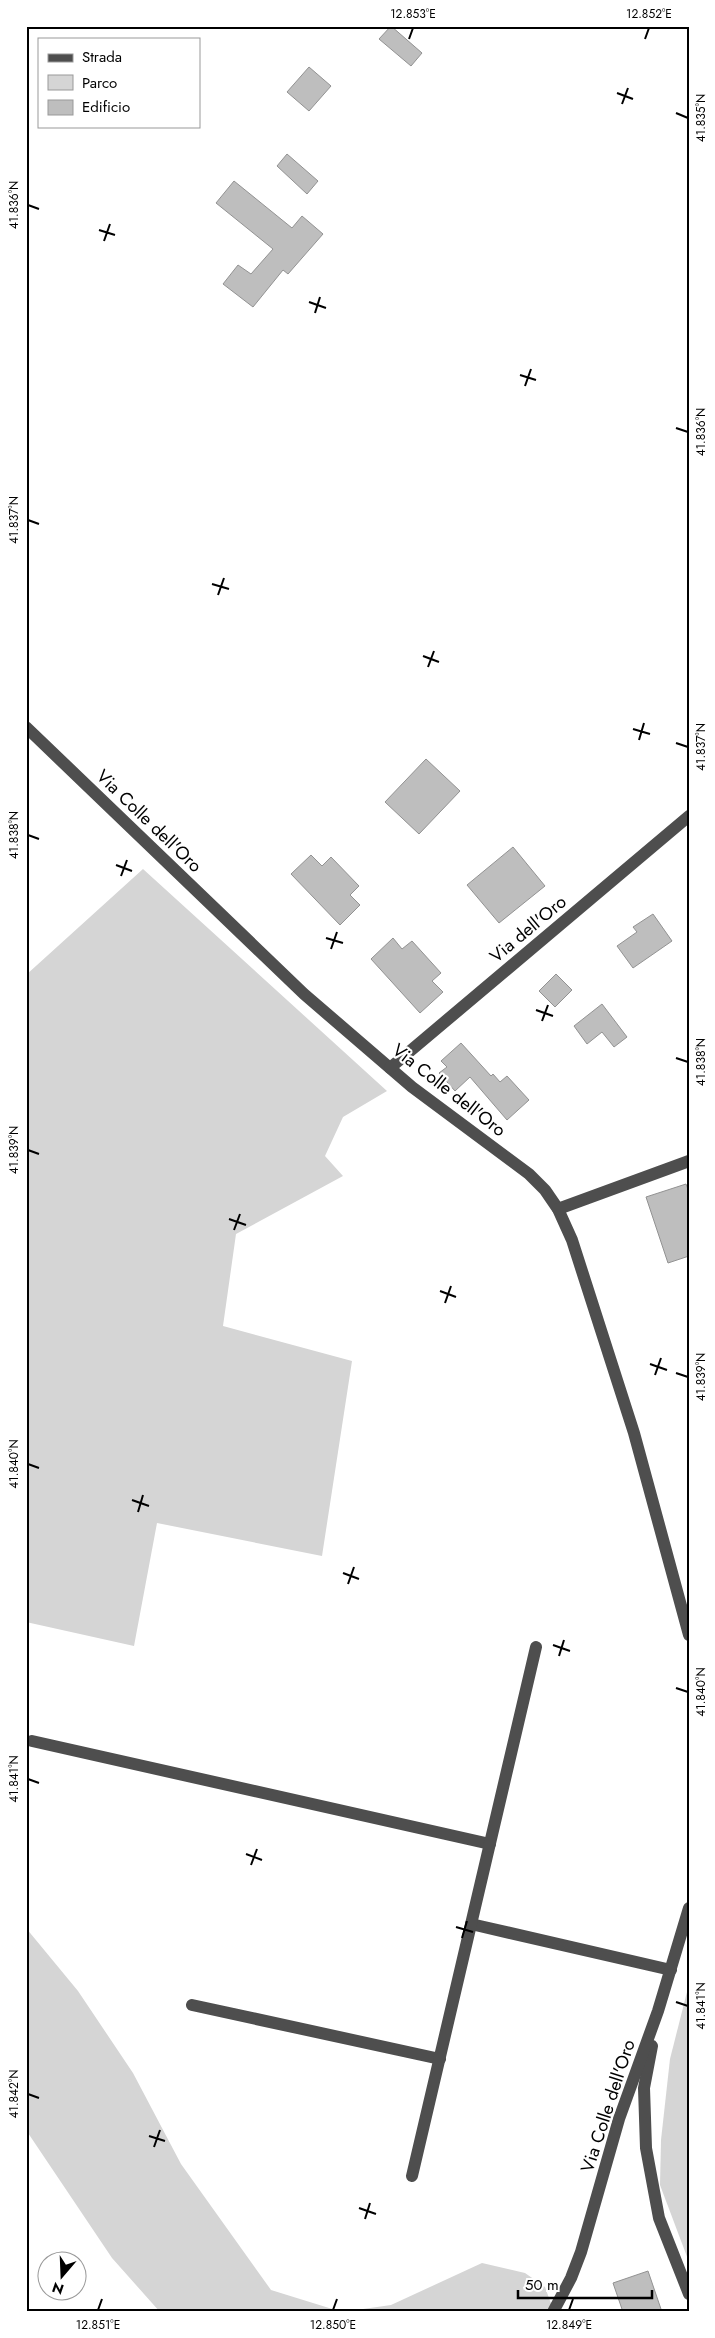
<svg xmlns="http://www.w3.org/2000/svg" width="715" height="2338" font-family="Jost,sans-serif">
<rect width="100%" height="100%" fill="#fff"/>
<!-- green -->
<g fill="#d5d5d5">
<polygon points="143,869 387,1091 343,1117 325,1156 343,1176 236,1234 223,1326 352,1361 322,1556 157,1523 134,1646 26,1622 26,975"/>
<polygon points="26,1928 78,1991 133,2073 181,2164 271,2290 342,2312 391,2305 482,2263 525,2273 545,2287 554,2312 160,2312 112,2258 26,2130"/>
<polygon points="689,1984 689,2262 660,2185 661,2140 670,2059"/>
</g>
<!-- building -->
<g fill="#bebebe" stroke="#929292">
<polygon points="391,26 422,53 411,66 379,39"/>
<polygon points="309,67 331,86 309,111 287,92"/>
<polygon points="287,154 318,181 307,194 277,166"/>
<polygon points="234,181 292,228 302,216 323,234 288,274 283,270 253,307 223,284 238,265 251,274 273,249 216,203"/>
<polygon points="426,759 460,791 419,834 385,802"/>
<polygon points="513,847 545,886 499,923 467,885"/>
<polygon points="311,855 322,866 331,857 359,886 350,895 360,905 340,925 291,874"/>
<polygon points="653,914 672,941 633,968 617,946 637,932 633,927"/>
<polygon points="393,938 402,949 412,941 441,973 432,981 443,992 420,1013 371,959"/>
<polygon points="556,974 572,990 555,1007 539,991"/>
<polygon points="602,1004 627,1037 614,1047 602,1032 587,1044 574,1026"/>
<polygon points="461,1043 491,1076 493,1074 500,1082 507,1076 529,1100 507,1120 470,1077 455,1091 439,1073 447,1067 441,1061"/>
<polygon points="686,1184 689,1192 689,1256 668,1263 646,1197"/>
<polygon points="648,2271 662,2312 623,2312 613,2283"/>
</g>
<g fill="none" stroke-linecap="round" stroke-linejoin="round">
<!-- minor -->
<g stroke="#4e4e4e" stroke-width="12">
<polyline points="26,727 304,994 412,1087 529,1174 545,1190 558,1209 572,1240 634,1433 689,1635"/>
<polyline points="390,1068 689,816"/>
<polyline points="558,1209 689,1161"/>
<polyline points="32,1741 490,1844"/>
<polyline points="471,1924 671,1970"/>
<polyline points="192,2005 440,2059"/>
<polyline points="652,2046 644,2088 646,2148 659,2218 689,2294"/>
<polyline points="412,2176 536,1647"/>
<polyline points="553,2312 571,2278 581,2252 619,2119 658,2011 689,1908"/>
</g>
</g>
<!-- ticks -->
<path fill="none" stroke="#000" stroke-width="2" d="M409,39L413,28M645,39L649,28M617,93L633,99M622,104L628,88M676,113L688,118M28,205L39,209M99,230L115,235M104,241L110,224M309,302L326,308M315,313L320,297M520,375L536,380M525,386L531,369M676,428L688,432M28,520L39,524M212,584L229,589M218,595L224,578M423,656L439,662M428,667L434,651M633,729L650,734M639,740L644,723M676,743L688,747M28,835L39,839M116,865L132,871M121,876L127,860M326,938L343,943M331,949L337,932M536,1010L553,1016M542,1021L548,1005M676,1058L688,1062M28,1150L39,1154M229,1219L246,1225M234,1230L240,1214M440,1291L456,1297M445,1303L451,1286M650,1364L667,1370M676,1373L688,1377M655,1375L661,1358M28,1464L39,1468M132,1500L149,1506M138,1512L143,1495M343,1573L359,1579M348,1584L354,1567M553,1645L570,1651M559,1656L564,1640M676,1688L688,1692M28,1779L39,1783M246,1854L262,1860M251,1865L257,1849M456,1927L473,1932M462,1938L467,1921M676,2002L688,2006M28,2094L39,2098M149,2136L165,2141M154,2147L160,2130M359,2208L376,2214M365,2219L370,2203M98,2310L102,2299M333,2310L337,2299M569,2310L573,2299"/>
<g text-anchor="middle" stroke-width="4.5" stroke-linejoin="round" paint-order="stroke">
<!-- street labels -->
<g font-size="18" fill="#000" stroke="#fff">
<text transform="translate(149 821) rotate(44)" y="6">Via Colle dell'Oro</text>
<text transform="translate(528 929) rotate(-40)" y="6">Via dell'Oro</text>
<text transform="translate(449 1090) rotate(38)" y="6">Via Colle dell'Oro</text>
<text transform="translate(608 2106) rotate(-72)" y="6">Via Colle dell'Oro</text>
</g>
</g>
<!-- border -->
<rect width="715" height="2338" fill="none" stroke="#ffffff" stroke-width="55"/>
<!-- legend -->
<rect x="38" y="38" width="162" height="90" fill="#ffffff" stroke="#999999"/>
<rect x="48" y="54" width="25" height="8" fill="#4e4e4e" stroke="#999999"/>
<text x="82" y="62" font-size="15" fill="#000000">Strada</text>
<rect x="48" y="75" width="25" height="15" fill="#d5d5d5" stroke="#999999"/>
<text x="82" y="88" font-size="15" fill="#000000">Parco</text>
<rect x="48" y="100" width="25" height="15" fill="#bebebe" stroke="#999999"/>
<text x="82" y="112" font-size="15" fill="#000000">Edificio</text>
<!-- north arrow -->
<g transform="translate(62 2276) rotate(199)"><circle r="24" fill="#ffffff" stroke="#999999"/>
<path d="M0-4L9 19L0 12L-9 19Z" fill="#000000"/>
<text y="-8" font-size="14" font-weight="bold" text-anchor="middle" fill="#000000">N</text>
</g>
<!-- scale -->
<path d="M518 2290v8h134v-8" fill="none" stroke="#000000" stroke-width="2.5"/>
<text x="525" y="2290" font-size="15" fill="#000000" stroke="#ffffff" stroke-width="4" paint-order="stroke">50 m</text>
<rect x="28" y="28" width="660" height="2282" fill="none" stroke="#000" stroke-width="2"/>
<g font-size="12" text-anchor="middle" fill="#000">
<text x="413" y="18">12.853°E</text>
<text x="649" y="18">12.852°E</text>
<text transform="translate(701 118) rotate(-90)" y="4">41.835°N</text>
<text transform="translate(14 205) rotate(-90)" y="4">41.836°N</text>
<text transform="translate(701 432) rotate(-90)" y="4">41.836°N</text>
<text transform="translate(14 520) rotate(-90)" y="4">41.837°N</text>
<text transform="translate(701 747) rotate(-90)" y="4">41.837°N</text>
<text transform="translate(14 835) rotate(-90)" y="4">41.838°N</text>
<text transform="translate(701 1062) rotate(-90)" y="4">41.838°N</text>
<text transform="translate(14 1150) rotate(-90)" y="4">41.839°N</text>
<text transform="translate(701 1377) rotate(-90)" y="4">41.839°N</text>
<text transform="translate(14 1464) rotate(-90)" y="4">41.840°N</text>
<text transform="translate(701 1692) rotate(-90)" y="4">41.840°N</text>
<text transform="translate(14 1779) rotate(-90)" y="4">41.841°N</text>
<text transform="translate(701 2006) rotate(-90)" y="4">41.841°N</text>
<text transform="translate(14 2094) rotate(-90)" y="4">41.842°N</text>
<text x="98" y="2329">12.851°E</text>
<text x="333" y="2329">12.850°E</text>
<text x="569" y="2329">12.849°E</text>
</g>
</svg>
